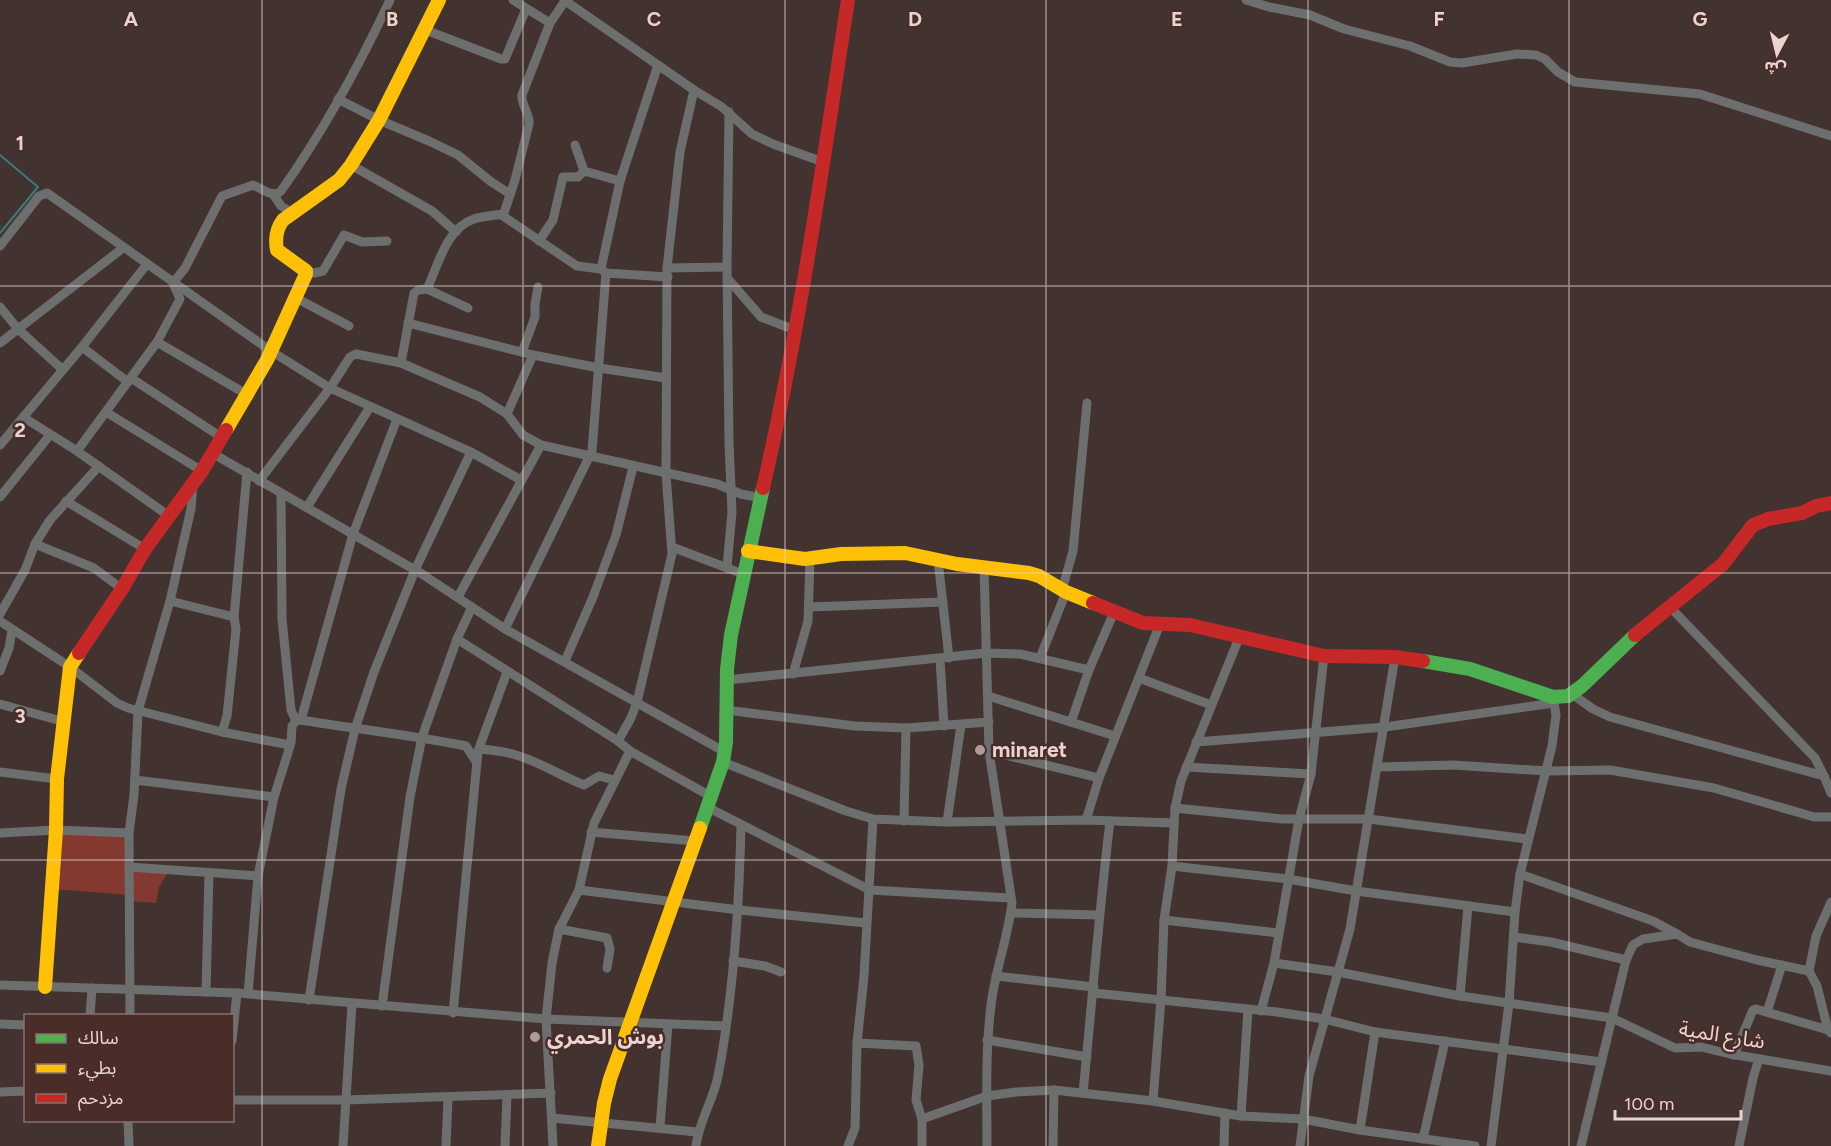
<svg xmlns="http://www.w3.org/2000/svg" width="1831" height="1146" font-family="Figtree,'Noto Sans Arabic',sans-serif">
<rect width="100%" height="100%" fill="#423330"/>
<!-- green -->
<g fill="#843930">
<polygon points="55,834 129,837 129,895 52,889"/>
<polygon points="134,870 168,872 159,887 156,903 132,901"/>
</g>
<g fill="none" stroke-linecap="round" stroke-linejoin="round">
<!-- stream -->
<polyline stroke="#377e7d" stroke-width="2" points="0,155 38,187 0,233"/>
<!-- street -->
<g stroke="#6d6f6f" stroke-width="9">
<polyline points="513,0 550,23"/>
<polyline points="564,0 694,90 722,107 752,134 773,144 823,162"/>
<polyline points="1246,0 1269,7 1310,15 1344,29 1410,46 1450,62 1462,63 1517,54 1536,55 1545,59 1558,72 1575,82 1700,94 1831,136"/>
<path d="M565,1L550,23L522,95C521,106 530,113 529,124L515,180L503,216L577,266L601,269L606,273L668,277"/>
<polyline points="423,29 501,59 505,59 526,9"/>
<polyline points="338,99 379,120 429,141 458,155 490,181 510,194"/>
<polyline points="575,145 584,171"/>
<polyline points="351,165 432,211 456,232"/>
<polyline points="584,171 620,181"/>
<polyline points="273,194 281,206 291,212"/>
<polyline points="539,241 553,220 563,177 578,177 584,171"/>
<polyline points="0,246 39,196 47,193 271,351 330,388 471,452 521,480"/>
<polyline points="667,268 727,267"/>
<polyline points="601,269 620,181 658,65"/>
<polyline points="306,271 314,273 323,271 344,235 362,242 387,241"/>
<polyline points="728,279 761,317 795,330"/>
<path d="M427,289C438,266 446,228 474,219C482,216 493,216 502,214"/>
<polyline points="296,298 349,326"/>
<polyline points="0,307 18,329 63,370"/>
<polyline points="408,323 533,355 599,368 666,378"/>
<polyline points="157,342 246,394"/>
<polyline points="0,343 123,248"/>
<polyline points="82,347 128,382"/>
<polyline points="522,352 535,317 535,304 538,287"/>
<polyline points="401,363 414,293 418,290 427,289 468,308"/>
<polyline points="131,378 221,437"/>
<polyline points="106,412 202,471"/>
<polyline points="507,414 533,355"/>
<polyline points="23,417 77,451 169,516"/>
<polyline points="0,445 82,347 147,264"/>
<path d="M77,451L157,342L180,299L173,283L185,268L222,196L253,185L269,193L277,194L281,191C323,132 359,66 390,0"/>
<polyline points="212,453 422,574 505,629 725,752"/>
<polyline points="259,481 330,388 350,357 356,354 401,363 480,397 507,414 523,435 541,445 717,484 741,494 761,498"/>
<polyline points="281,493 282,619 291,710 296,721"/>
<polyline points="0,497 50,435"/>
<polyline points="66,501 145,549"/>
<polyline points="307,507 370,407"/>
<polyline points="35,544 94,568 122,589"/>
<polyline points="672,547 743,574"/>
<polyline points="938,560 949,658"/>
<polyline points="727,567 732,512 729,443 727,267 729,112"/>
<path d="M984,567L989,751L1012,903C1008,936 997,966 992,998C985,1047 987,1097 987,1146"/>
<polyline points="1062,590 1073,551 1087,403"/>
<polyline points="458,597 541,445"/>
<polyline points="170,601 234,617"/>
<polyline points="1669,606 1815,758 1824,776"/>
<polyline points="810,607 943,602"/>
<polyline points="0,614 25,570 35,544 50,520 99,466"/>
<polyline points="0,621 70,667 117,703 128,708 222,732 290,745"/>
<polyline points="505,629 592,451 606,273"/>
<polyline points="457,639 618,741 630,751 710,796"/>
<polyline points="1040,658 1066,592"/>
<polyline points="940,659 944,726"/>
<polyline points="565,661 593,597 616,535 633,467"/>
<polyline points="0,671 9,648 12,630"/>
<polyline points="793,674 808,621 810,559"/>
<polyline points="1139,678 1211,705"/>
<polyline points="727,680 986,653 1020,654 1089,670"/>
<polyline points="1572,694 1593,709 1610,717 1824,776 1831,793"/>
<polyline points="988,696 1115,736"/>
<polyline points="0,704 65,722"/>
<polyline points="726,710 855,726 906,728 989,722"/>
<polyline points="301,720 353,534 397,419"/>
<polyline points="1071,722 1089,670 1114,612"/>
<polyline points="222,732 227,716 236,629 234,617 247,472"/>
<polyline points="618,741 631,718 637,702 672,554 666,474 667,268 680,152 694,90"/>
<polyline points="1196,742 1385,727 1554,703"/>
<path d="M479,749C491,750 504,751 516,755C540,762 561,776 584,785L599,776L614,780"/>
<polyline points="989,751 1099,778"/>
<polyline points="723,762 846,811 873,819 947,822 1086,820 1174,823"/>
<polyline points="1186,767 1311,774"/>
<polyline points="1378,767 1453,765 1547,771 1610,770 1714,788 1814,817 1831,817"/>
<polyline points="0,772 57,779"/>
<polyline points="135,780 274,797"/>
<polyline points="707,807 870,890 1010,898"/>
<polyline points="1175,808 1283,819 1369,819 1527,839"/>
<polyline points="1086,820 1099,778 1160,624"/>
<polyline points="904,821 906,728"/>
<polyline points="947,822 961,725"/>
<polyline points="591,832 695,841"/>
<polyline points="0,833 56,830 129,833"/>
<polyline points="1172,866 1288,879 1356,891 1515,912"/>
<polyline points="129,867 258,876"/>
<polyline points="1520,874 1653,921 1677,934"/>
<polyline points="579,890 739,910 866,923"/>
<polyline points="1831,902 1816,936 1809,971 1817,986 1828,1030 1831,1033"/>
<polyline points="1011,913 1099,915"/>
<polyline points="1164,920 1278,933"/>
<polyline points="559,929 607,938 610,949 607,968"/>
<polyline points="1514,937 1551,942 1626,960 1633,945 1643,939 1677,934 1690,942 1757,960 1809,971"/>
<polyline points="733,961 765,966 781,972"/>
<polyline points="1274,963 1338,972 1460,996 1612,1018 1675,1048 1701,1047 1730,1054 1831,1071"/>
<polyline points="996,976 1094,987"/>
<polyline points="0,985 237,993 546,1019 725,1026"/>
<polyline points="206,992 209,873"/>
<polyline points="1094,993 1277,1012 1324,1019 1375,1032 1601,1062"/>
<path d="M248,994L258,876L274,797L291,743L292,726L296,721L301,720C356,729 411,735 466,746L477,763"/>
<polyline points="1460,996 1468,906"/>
<polyline points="309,1000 341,789 355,729 374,672 415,570 471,452"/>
<polyline points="382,1006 410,797 422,737 457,639 472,607"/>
<polyline points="1261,1011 1274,963 1299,819 1311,774 1324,656"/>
<polyline points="1767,1012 1782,965"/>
<polyline points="453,1013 478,751 507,672"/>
<polyline points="90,1016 92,988"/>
<polyline points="130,1016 129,833 134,795 138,711 170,601 191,509 193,484"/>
<polyline points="0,1024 26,1025"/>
<polyline points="987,1040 1087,1057"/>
<polyline points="232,1041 237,993"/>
<polyline points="857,1043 916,1046 919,1065 916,1100 922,1119 922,1146"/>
<polyline points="1734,1055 1753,1010 1756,1009 1828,1030"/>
<polyline points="0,1092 26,1091"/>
<path d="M1083,1093C1092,1003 1099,912 1110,821"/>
<polyline points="232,1100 345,1100 551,1093"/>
<polyline points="1153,1101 1161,999 1164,920 1172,866 1175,808 1181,781 1239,638"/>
<polyline points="1241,1116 1248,1009"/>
<polyline points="552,1118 697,1132"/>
<polyline points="922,1119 987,1096 1016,1092 1054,1090 1153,1101 1241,1116 1303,1119 1360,1130 1475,1146"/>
<polyline points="128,1120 129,1146"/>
<polyline points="660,1127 668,1024"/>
<polyline points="1360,1130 1375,1032"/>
<polyline points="1423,1139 1445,1041"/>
<polyline points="343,1146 352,1004"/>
<polyline points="446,1146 448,1098"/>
<polyline points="505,1146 507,1095"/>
<polyline points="553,1146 546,1019 552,963 559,929 579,890 594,823 630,751"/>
<path d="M696,1146C699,1121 713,1101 718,1076C734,994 739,909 741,825"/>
<polyline points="848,1146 855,1128 857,1043 864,976 873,819"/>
<polyline points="1053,1146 1054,1090"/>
<polyline points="1224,1146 1225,1113"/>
<polyline points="1300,1146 1309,1076 1350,929 1395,657"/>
<polyline points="1491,1146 1509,1003 1515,912 1520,874 1552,746 1556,715 1553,697"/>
<polyline points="1581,1146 1626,960"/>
<polyline points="1739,1146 1753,1078 1759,1059"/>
</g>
<!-- fast -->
<g stroke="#4caf50" stroke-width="14">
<polyline points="1423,661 1470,669 1553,697 1568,696 1582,686 1635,635"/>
<polyline points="700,828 723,762 726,742 727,669 731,635 763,488"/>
</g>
<!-- slow -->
<g stroke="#ffc107" stroke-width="14">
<path d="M226,430L267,360L306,274V271L277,250C275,239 276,229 283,220L339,180L351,165L379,120L439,0"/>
<polyline points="748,551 805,559 841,554 905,553 957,564 1029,573 1039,576 1066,592 1093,603"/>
<polyline points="45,987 56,830 57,779 70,667 79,653"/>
<polyline points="598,1146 604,1103 610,1079 700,828"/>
</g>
<!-- jam -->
<g stroke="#c62828" stroke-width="14">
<path d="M763,488C800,327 823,163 848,0"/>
<polyline points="1093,603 1143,623 1190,625 1324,656 1395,657 1423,661"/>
<polyline points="1635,635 1723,564 1753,525 1768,519 1802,513 1816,506 1831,503"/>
<polyline points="79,653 122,589 145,549 202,471 226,430"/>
</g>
</g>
<!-- grid -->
<path fill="none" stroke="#e8d5d1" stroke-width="1.5" stroke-opacity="0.55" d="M262,0V1146M523,0V1146M785,0V1146M1046,0V1146M1308,0V1146M1569,0V1146M0,286H1831M0,573H1831M0,860H1831"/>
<!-- markers -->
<g fill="#ae9c99" stroke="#4a2d28" stroke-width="2">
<circle cx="980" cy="750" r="6"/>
<circle cx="535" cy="1037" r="6"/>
</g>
<g text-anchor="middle" stroke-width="5" stroke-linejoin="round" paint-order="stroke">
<!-- poi labels -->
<g font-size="21" font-weight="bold" fill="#e8d5d1" stroke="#4a2d28" text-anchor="start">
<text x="992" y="757">minaret</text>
<text x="547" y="1044">بوش الحمري</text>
</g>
<!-- street labels -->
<g font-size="21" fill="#e8d5d1" stroke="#4a2d28">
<text transform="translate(1722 1035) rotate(9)" y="7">شارع المية</text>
</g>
</g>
<g font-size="20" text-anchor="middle" font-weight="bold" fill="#e8d5d1" stroke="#4a2d28" stroke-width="5" stroke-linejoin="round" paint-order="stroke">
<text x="131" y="26">A</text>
<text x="392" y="26">B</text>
<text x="654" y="26">C</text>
<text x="915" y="26">D</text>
<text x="1177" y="26">E</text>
<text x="1439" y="26">F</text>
<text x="1700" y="26">G</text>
<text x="20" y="150">1</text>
<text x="20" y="437">2</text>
<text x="20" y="723">3</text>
</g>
<!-- legend -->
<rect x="24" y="1014" width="210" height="108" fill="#4a2d28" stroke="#89706c" stroke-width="1.5"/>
<rect x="36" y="1034" width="30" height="9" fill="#4caf50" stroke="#89706c" stroke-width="1.5"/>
<text x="78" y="1044" font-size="18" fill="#e8d5d1">سالك</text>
<rect x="36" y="1064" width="30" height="9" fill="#ffc107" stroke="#89706c" stroke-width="1.5"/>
<text x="78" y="1074" font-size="18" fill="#e8d5d1">بطيء</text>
<rect x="36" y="1094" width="30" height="9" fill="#c62828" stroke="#89706c" stroke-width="1.5"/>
<text x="78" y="1104" font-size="18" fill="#e8d5d1">مزدحم</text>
<!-- north arrow -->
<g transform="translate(1777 54) rotate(187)" stroke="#4a2d28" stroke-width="4.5" paint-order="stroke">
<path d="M0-4.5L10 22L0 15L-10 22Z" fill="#e8d5d1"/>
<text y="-9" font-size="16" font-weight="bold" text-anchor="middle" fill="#e8d5d1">ش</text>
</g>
<!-- scale -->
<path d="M1615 1110v9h126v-9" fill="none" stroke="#e8d5d1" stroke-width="3"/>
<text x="1624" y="1110" font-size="18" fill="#e8d5d1" stroke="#4a2d28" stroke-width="4.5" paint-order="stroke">100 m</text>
</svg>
